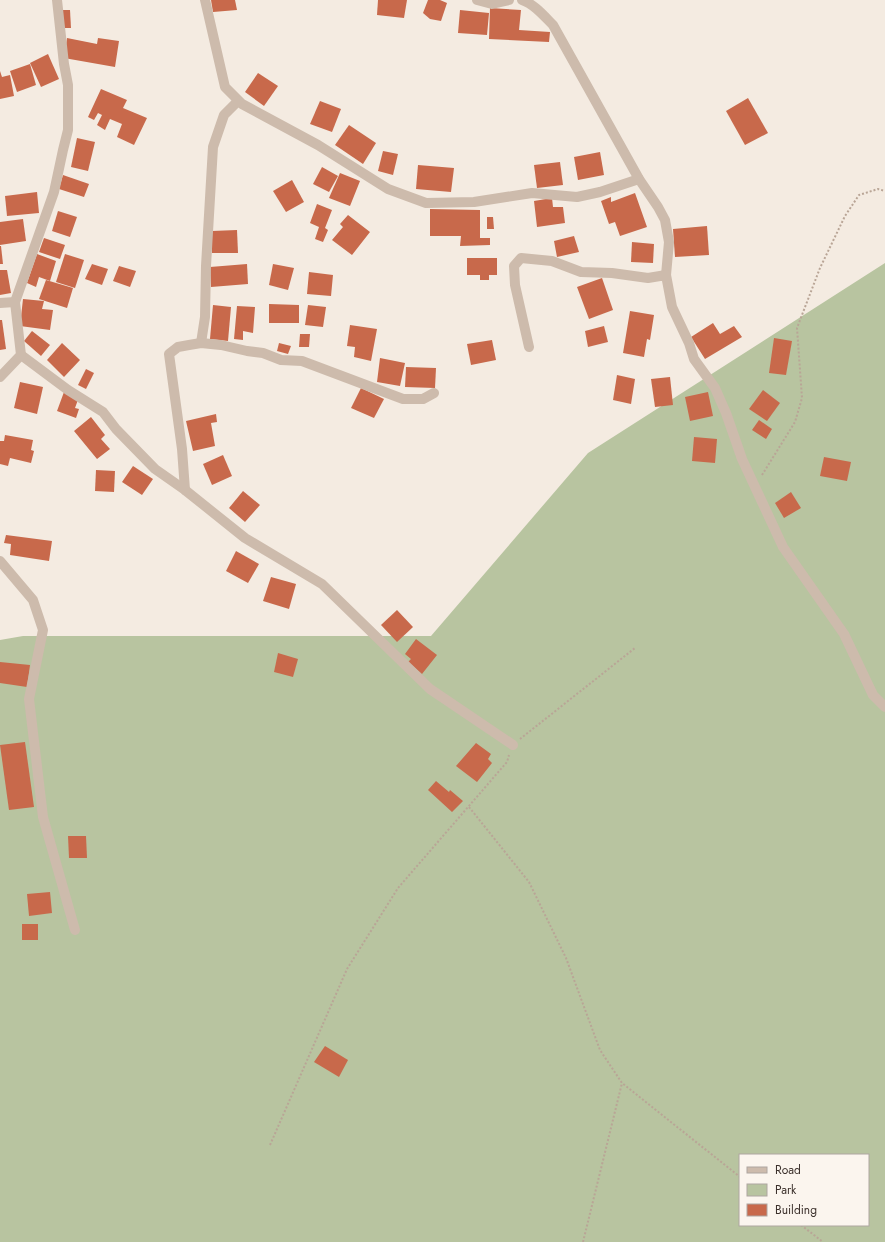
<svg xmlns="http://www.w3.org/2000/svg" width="885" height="1242" font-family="Jost,sans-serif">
<rect width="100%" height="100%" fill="#f4ebe1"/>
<!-- green -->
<path fill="#b8c4a0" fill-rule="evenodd" d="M885,263V1242H0V640L23,636H431L588,453ZM740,1155H868V1225H740Z"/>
<!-- building -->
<g fill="#c8694b">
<polygon points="211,0 235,0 237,10 213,12"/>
<polygon points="378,0 407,0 404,18 377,15"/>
<polygon points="428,0 440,0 447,3 441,21 430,19 423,13"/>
<polygon points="490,8 521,10 519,30 550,32 549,42 489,39"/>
<polygon points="60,10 70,10 71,28 61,28"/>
<polygon points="460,10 489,13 487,35 458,33"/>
<polygon points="67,38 97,44 98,38 119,41 115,67 64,58"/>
<polygon points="48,54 59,79 41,87 30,63"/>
<polygon points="30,64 36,85 17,92 10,71"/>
<polygon points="0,71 2,77 10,75 14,96 0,99"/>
<polygon points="258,73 278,86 264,106 245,92"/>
<polygon points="101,89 127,100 123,108 147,118 134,145 117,137 122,124 110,119 105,130 97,125 102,115 98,113 94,120 88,117"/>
<polygon points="748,98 768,133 745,145 726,111"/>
<polygon points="320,101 341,109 332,132 310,124"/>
<polygon points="349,125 376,143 363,164 335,145"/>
<polygon points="77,138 95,142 88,171 71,167"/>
<polygon points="383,151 398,154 393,175 378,171"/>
<polygon points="600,152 604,175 578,180 574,157"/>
<polygon points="560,162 563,185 537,188 534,165"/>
<polygon points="418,165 454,168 451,192 416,189"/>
<polygon points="322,167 338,176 329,192 313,184"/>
<polygon points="340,173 360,181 350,206 329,198"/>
<polygon points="63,175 89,184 84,197 59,189"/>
<polygon points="292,180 304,202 286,212 273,191"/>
<polygon points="37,192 39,213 7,216 5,196"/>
<polygon points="635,193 647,227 620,236 615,222 609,224 601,201 611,197 611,202"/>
<polygon points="552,198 553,207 563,207 565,223 537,227 534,201"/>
<polygon points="317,204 332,210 325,228 328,230 323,242 315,239 319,227 310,223"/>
<polygon points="430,209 480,210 480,238 490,238 490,245 460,246 461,236 430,236"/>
<polygon points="58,211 77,217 70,237 52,231"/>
<polygon points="348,215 370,232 352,255 332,240 343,227 340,224"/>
<polygon points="487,217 493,217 494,229 487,229"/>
<polygon points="23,219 26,241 0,245 0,222"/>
<polygon points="707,226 709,255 675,257 673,229"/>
<polygon points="237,230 238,253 212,253 212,231"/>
<polygon points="574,236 579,252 557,257 554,241"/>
<polygon points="44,238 65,245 60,259 39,252"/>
<polygon points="632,242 654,244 653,263 631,262"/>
<polygon points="0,246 1,246 3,264 0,264"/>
<polygon points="37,254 56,261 50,281 39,277 36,287 27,283"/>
<polygon points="65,254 84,260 75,288 56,282"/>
<polygon points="467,258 497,258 497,275 489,275 489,280 480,280 480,275 467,275"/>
<polygon points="92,264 108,269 102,285 85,279"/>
<polygon points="247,264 248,284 211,287 210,267"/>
<polygon points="273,264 294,268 288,290 269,285"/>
<polygon points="119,266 136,271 130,287 113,281"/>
<polygon points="0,270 7,270 11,293 0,295"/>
<polygon points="309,272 333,275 331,296 307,294"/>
<polygon points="602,278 613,310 589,319 577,287"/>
<polygon points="46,280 73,288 67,308 39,299"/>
<polygon points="23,299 44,301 42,309 53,310 50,330 20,326"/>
<polygon points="269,304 299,305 299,323 269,323"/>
<polygon points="213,305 231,307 228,341 210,339"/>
<polygon points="308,305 326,307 323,327 305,325"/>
<polygon points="237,306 255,307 253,333 243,331 243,340 234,339"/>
<polygon points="630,311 654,315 650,340 647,339 644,357 623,353"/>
<polygon points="0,320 2,320 6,349 0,350"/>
<polygon points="713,323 720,334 734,326 742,337 705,359 691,337"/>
<polygon points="350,325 377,329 371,361 354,357 355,347 347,346"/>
<polygon points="604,326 608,342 588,347 585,331"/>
<polygon points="32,331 50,345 41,356 24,341"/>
<polygon points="300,334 310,334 309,347 299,347"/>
<polygon points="774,338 792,341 786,375 769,373"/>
<polygon points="492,340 496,360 471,365 467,344"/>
<polygon points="62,343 80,360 64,377 47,360"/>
<polygon points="279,343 291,346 288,354 277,351"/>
<polygon points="380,358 405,363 400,386 377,382"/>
<polygon points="406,367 436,368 435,388 405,387"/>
<polygon points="86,369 94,373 86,389 78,385"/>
<polygon points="617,375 635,379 631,404 613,400"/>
<polygon points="670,377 673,405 655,407 651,379"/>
<polygon points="20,382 43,387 37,414 14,408"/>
<polygon points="361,388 384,399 374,418 351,408"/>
<polygon points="763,390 780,403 767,421 749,409"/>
<polygon points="64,392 79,397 75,408 79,409 76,418 57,411"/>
<polygon points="708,392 713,416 690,421 685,397"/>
<polygon points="216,414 217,422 211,423 215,446 193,451 186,421"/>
<polygon points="91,417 105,435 101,439 110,449 97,459 74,431"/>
<polygon points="759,420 772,429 766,439 752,430"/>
<polygon points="5,435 33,440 31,450 34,451 31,463 10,458 8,466 0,464 0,441 4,441"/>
<polygon points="694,437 717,439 715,463 692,461"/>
<polygon points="223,455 232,476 212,485 203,464"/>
<polygon points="824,457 851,462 847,481 820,476"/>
<polygon points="133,466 153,479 142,495 122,482"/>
<polygon points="96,470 115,471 114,492 95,491"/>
<polygon points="243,491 260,505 245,522 229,508"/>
<polygon points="791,492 801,508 784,518 775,503"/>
<polygon points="6,535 52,541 49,561 10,555 11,544 4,543"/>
<polygon points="236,551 259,564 248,583 226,571"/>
<polygon points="271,577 296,584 289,609 263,601"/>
<polygon points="397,610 413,627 397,642 381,625"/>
<polygon points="416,639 437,655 422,674 408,662 411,659 405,654"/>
<polygon points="278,653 298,659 293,677 274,672"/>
<polygon points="0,662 30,665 27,687 0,683"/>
<polygon points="25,742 34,807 9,810 0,745"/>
<polygon points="476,743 491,754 488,759 492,763 477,782 456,766"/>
<polygon points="436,781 449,792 450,790 463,801 452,812 428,790"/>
<polygon points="68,836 86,836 87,858 69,858"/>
<polygon points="50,892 52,913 29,916 27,894"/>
<rect x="22" y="924" width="16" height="16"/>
<polygon points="325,1046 348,1060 339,1077 314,1062"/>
</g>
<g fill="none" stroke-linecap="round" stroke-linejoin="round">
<!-- path -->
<g stroke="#b9a596" stroke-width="2" stroke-dasharray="2 2" stroke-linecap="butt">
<polyline points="762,475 795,422 802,398 797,328 820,268 845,216 859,195 878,189 885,191"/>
<polyline points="520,739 635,648"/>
<polyline points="469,807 529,882 566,958 600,1050 622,1083 740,1177"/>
<polyline points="270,1145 347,969 398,888 507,762 509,755"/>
<polyline points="801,1225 823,1242"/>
<polyline points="583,1242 622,1083"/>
</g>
<!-- street -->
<g stroke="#cdbbac" stroke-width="10">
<polyline points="205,0 225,87 242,104 318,145 388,189 426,203 474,202 532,193 577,197 600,192 639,179"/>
<polyline points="477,0 492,4 509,0"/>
<path d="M522,0C534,4 544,16 553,25L639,179L658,207L665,220L669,242L666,275"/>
<polyline points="0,303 15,302"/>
<polyline points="201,343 205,317 206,266 213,147 224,115 238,101"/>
<polyline points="529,347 515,285 514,266 521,258 552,261 581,272 612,273 648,278 666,275 672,307 689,343 694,359 715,388 726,413 742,459 783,547 844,634 873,695 885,707"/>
<polyline points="21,355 68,390 103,412 116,429 155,469 185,490 245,538 322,584 430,689 513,745"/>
<polyline points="0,377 21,355 15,302 54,192 63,150 68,130 68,85 64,64 57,0"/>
<polyline points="185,490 182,449 169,354 178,347 189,345 201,343 221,345 247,351 263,353 281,360 302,361 403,399 423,399 434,393"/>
<polyline points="0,561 33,600 43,630 29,699 43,817 75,930"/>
</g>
</g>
<!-- legend -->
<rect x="739" y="1154" width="130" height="72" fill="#fbf5ee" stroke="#aea6a0"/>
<rect x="747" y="1167" width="20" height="6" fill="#cdbbac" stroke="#aea6a0"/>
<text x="775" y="1174" font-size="12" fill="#3b302b">Road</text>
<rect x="747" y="1184" width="20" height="12" fill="#b8c4a0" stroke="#aea6a0"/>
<text x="775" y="1194" font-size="12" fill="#3b302b">Park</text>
<rect x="747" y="1204" width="20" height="12" fill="#c8694b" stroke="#aea6a0"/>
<text x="775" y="1214" font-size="12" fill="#3b302b">Building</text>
</svg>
